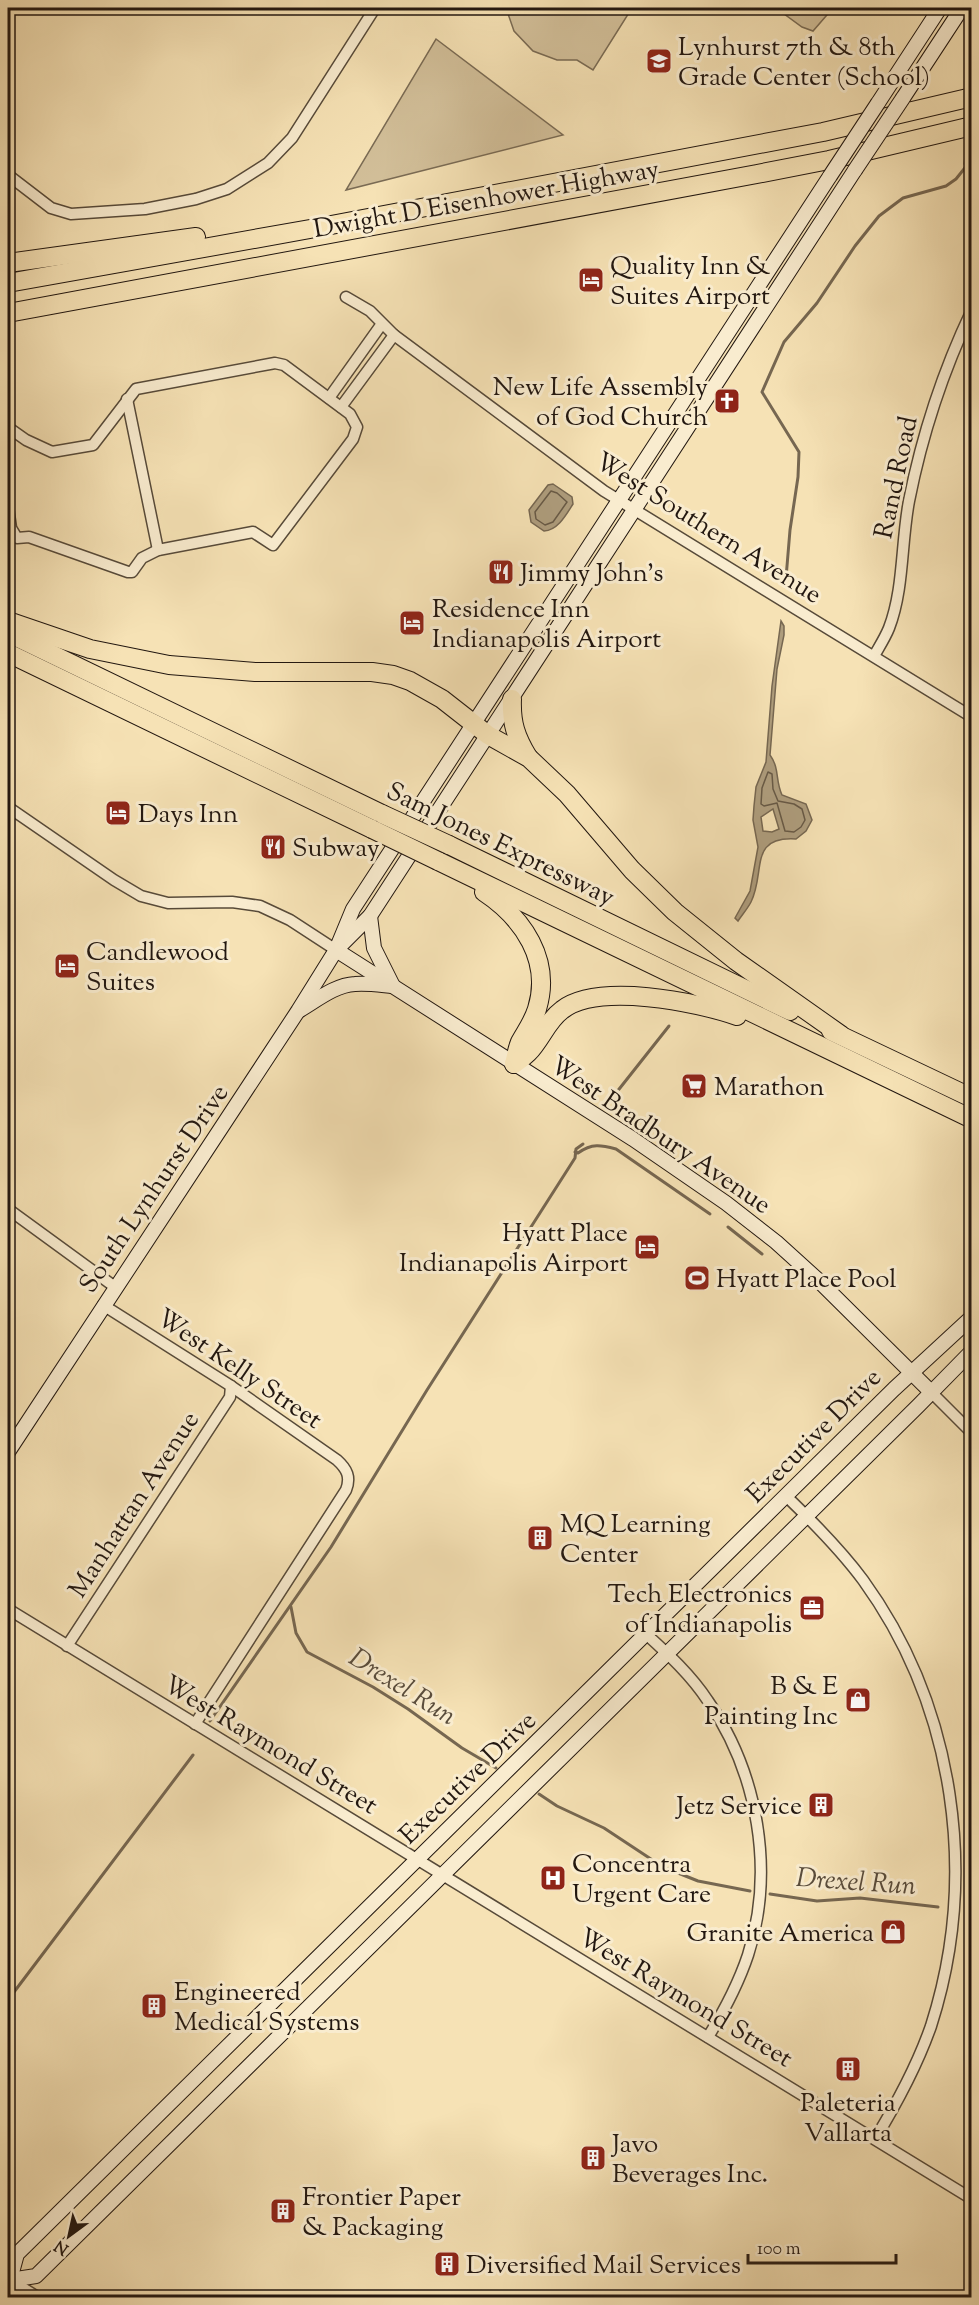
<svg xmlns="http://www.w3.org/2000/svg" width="979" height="2305" font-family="'Sorts Mill Goudy',serif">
<rect width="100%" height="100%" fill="#f6e2b5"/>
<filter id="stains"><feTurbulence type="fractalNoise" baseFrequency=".00333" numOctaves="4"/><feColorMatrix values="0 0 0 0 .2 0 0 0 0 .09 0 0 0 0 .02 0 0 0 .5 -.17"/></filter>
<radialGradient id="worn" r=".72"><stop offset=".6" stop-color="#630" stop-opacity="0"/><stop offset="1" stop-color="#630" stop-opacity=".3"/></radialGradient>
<!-- green -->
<g fill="#d2bf99" stroke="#7a6b54" stroke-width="1.5">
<polygon points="506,8 632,8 593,70 577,60 557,60 533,51 514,31"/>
<polygon points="776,8 833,8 813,31 802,27"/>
<polygon points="436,39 563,135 346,190"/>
</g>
<!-- water -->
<g fill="#ae9d7d" stroke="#766751" stroke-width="1.5" fill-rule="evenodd">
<path d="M553,484L572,497L573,504C566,515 558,530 544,531L531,522L529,510L548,485Z"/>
<path d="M781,621L784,626V635L777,669L770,755C780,769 775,780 782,795L806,804L812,820L806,831L796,839C748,836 766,872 751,902C748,908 742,915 738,921L735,918L750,891L758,847L753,820L754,806L756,787L766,762L772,686ZM773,809L779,829L772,832L763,831L761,817Z"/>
</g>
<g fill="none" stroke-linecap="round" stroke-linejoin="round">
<!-- shore -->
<g stroke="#685a46" stroke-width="1.5">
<polygon points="551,491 557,493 567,502 553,522 545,525 536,519 535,512"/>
<polygon points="768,772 772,774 773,789 778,801 794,804 802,809 805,820 801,827 794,832 785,831 777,803 764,806 761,804 762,788"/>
</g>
<!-- stream -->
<g stroke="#766751" stroke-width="3">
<polyline points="965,164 966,154"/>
<polyline points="786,578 790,530 798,477 799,452 762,392 784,342 817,303 855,246 879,216 903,198 946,186 956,179 972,159"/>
<polyline points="616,1093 669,1026"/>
<path d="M575,1152L578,1153C592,1143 601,1145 616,1149L710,1214"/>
<polyline points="728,1227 762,1254"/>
<polyline points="291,1607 296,1633 307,1652 373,1687 408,1709 462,1748 496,1768"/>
<polyline points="210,1721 331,1547 427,1390 575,1158 576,1149 583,1144"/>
<polyline points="539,1794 557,1806 604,1828 663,1867 698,1881 750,1891"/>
<polyline points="770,1894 817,1901 860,1898 938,1907"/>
<polyline points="8,2000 193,1755"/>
</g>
<!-- street casing -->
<g stroke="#574a39" stroke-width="13">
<g id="street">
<polyline points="8,175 51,208 71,214 145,209 196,199 227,189 268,163 292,138 375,8"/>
<polyline points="346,297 370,311 394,335 604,491 972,717"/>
<polyline points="329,398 381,325"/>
<polyline points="127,399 158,550"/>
<polyline points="341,407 394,335"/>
<polyline points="8,430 9,428 26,440 52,452 93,445 136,389 275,363 284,365 350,414 357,427 353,439 273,545 253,532 158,550 142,558 132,572 128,572 29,537 17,538 11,528 8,507"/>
<path d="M874,656C879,647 885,638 889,628C904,589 901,543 909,501C922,435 943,371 972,310"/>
<polyline points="8,807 114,880 141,896 168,903 232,902 260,906 290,920 336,950"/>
<polyline points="8,1209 115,1287"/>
<path d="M103,1305L231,1386L337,1460C347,1469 351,1477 346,1490L195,1724"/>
<polyline points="931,1392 972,1433"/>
<path d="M786,1496C813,1522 840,1549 863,1580C955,1707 979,1876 931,2026C917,2066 897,2103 875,2139"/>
<polyline points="8,1609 972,2199"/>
<path d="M646,1634C668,1654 691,1675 708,1701C758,1773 775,1871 748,1955C738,1985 724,2011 708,2037"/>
<polyline points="67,1646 230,1397 231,1386"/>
<polyline points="10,2280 39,2298"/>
</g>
</g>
<!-- secondary casing -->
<g stroke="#221710" stroke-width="16">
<g id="secondary">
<polyline points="903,98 962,8"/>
<polyline points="878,103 940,8"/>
<polyline points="342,944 370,916 855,170"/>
<polyline points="336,950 633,1139 726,1203 776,1242 818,1280 931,1392"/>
<path d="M300,1010C317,1000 335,985 355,984C367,983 381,985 393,986L374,948L370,916"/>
<polyline points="8,1452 298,1011 336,950 353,909 830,176"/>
<polyline points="10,2280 36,2276 918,1406 972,1351"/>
<polyline points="8,2283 10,2280 17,2254 894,1389 972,1317"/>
</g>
</g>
<!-- highway casing -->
<g stroke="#221710" stroke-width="20">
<g id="highway">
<polyline points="8,263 196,237"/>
<polyline points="8,283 310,229 823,132 972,97"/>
<polyline points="8,313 757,174 829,160 972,126"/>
<polyline points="8,621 90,649 169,665 255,672 372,672 393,675 410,681 442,699 488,735 529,758 567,794 632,870 675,912 736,961 841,1035"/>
<polyline points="8,633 382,814"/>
<polyline points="8,653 372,829"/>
<path d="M512,699C511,723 516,737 528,757"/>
<polyline points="449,845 790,1011"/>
<polyline points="438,861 972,1119"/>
<path d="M484,892C523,918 552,960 537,1009C533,1022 526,1031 520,1042C517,1049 516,1057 514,1064"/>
<polyline points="831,1031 972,1098"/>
<path d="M514,1064C519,1061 524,1057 528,1053C541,1040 547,1021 562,1010C598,982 697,1002 737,1016"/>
</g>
</g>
<!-- street -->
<use href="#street" stroke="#f9eccf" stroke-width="10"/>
<!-- secondary -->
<use href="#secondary" stroke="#f9eccf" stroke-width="14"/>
<!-- highway -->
<use href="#highway" stroke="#f6e2b5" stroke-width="18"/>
<!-- secondary-bridge casing -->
<g stroke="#221710" stroke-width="16" stroke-linecap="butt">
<g id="secondary-bridge">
<polyline points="855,170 903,98"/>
<polyline points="830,176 878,103"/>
</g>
</g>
<!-- highway-bridge casing -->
<g stroke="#221710" stroke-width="20" stroke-linecap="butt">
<g id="highway-bridge">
<polyline points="382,814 449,845"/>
<polyline points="372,829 438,861"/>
</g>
</g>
<!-- secondary-bridge -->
<use href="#secondary-bridge" stroke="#f9eccf" stroke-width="14"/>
<!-- highway-bridge -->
<use href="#highway-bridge" stroke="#f6e2b5" stroke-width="18"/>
</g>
<!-- icons -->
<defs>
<g id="school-square" transform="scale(1.35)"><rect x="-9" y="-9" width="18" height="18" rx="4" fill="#8f2418" stroke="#f9eccf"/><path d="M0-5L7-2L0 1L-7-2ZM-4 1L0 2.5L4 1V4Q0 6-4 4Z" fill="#fff"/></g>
<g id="hotel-square" transform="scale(1.35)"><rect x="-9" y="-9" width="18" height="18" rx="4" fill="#8f2418" stroke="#f9eccf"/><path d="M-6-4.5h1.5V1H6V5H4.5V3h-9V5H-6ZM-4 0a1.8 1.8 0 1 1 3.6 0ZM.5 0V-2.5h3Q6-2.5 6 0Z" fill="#fff"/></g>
<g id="church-square" transform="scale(1.35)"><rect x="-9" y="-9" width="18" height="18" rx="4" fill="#8f2418" stroke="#f9eccf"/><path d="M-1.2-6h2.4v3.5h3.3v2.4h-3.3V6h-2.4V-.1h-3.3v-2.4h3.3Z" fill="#fff"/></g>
<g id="restaurant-square" transform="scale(1.35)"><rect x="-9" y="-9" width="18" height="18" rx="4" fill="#8f2418" stroke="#f9eccf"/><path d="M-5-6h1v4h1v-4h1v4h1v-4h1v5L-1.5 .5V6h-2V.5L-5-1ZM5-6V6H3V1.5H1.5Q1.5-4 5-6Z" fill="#fff"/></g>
<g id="supermarket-square" transform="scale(1.35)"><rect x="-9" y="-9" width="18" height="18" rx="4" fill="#8f2418" stroke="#f9eccf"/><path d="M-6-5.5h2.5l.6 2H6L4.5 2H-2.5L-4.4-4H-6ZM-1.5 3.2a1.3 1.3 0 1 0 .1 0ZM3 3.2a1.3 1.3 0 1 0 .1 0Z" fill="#fff"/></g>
<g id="stadium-square" transform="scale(1.35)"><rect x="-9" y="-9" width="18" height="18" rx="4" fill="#8f2418" stroke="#f9eccf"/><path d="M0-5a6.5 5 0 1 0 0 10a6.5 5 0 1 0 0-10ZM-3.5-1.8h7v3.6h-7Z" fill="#fff"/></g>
<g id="building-square" transform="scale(1.35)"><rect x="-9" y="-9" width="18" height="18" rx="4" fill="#8f2418" stroke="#f9eccf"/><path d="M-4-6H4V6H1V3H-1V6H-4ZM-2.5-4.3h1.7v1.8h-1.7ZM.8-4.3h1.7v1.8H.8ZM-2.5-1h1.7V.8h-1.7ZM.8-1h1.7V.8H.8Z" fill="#fff"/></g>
<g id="office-square" transform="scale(1.35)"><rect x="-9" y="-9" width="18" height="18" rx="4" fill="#8f2418" stroke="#f9eccf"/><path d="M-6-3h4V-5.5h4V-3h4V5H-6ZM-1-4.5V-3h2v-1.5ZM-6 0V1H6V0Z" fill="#fff"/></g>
<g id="shop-square" transform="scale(1.35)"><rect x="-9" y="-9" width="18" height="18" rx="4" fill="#8f2418" stroke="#f9eccf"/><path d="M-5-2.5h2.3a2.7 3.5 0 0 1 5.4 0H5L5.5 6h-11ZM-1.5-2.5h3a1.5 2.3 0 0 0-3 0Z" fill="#fff"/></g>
<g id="hospital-square" transform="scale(1.35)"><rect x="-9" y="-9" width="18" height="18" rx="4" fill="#8f2418" stroke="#f9eccf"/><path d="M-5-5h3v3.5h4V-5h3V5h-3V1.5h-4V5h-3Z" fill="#fff"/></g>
</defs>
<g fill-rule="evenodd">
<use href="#school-square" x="659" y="61"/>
<use href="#hotel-square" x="591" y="280"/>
<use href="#church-square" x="727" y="401"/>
<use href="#restaurant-square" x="501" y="572"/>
<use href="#hotel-square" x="412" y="623"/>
<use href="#hotel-square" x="118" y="813"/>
<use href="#restaurant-square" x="273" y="847"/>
<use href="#hotel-square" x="67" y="966"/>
<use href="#supermarket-square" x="694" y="1086"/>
<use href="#hotel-square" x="647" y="1247"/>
<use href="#stadium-square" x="697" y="1278"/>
<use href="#building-square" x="540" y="1538"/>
<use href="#office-square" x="812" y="1608"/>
<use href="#shop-square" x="858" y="1700"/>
<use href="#building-square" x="821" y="1805"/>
<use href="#hospital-square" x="553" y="1878"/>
<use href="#shop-square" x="893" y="1932"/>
<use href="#building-square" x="154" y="2006"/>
<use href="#building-square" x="848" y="2069"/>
<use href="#building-square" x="593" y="2158"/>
<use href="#building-square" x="283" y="2211"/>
<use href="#building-square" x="447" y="2264"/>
</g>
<g text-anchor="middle" stroke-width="6" stroke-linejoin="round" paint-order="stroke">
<!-- poi labels -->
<g font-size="26" fill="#221710" stroke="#f9eccf" text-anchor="start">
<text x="678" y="55">Lynhurst 7th &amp; 8th<tspan x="678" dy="30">Grade Center (School)</tspan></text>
<text x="610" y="274">Quality Inn &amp;<tspan x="610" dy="30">Suites Airport</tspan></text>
<text x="708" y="395" text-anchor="end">New Life Assembly<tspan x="708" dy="30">of God Church</tspan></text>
<text x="520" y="581">Jimmy John's</text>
<text x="432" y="617">Residence Inn<tspan x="432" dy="30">Indianapolis Airport</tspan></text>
<text x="138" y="822">Days Inn</text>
<text x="292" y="856">Subway</text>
<text x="86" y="960">Candlewood<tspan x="86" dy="30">Suites</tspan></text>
<text x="714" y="1095">Marathon</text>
<text x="628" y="1241" text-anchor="end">Hyatt Place<tspan x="628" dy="30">Indianapolis Airport</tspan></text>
<text x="716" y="1287">Hyatt Place Pool</text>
<text x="560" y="1532">MQ Learning<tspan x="560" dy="30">Center</tspan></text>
<text x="792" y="1602" text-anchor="end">Tech Electronics<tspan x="792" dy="30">of Indianapolis</tspan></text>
<text x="838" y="1694" text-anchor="end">B &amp; E<tspan x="838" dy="30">Painting Inc</tspan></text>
<text x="802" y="1814" text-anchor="end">Jetz Service</text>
<text x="572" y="1872">Concentra<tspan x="572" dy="30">Urgent Care</tspan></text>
<text x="874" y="1941" text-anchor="end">Granite America</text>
<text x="174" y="2000">Engineered<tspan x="174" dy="30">Medical Systems</tspan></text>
<text x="848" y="2111" text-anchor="middle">Paleteria<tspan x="848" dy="30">Vallarta</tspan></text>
<text x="612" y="2152">Javo<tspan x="612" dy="30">Beverages Inc.</tspan></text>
<text x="302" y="2205">Frontier Paper<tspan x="302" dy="30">&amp; Packaging</tspan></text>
<text x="466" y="2273">Diversified Mail Services</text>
</g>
<!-- street labels -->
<g font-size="26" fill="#221710" stroke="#f9eccf">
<text transform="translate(486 198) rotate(-10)" y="9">Dwight D Eisenhower Highway</text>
<text transform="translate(895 477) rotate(-78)" y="9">Rand Road</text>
<text transform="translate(709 527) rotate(32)" y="9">West Southern Avenue</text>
<text transform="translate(501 843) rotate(26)" y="9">Sam Jones Expressway</text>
<text transform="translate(661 1134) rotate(34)" y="9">West Bradbury Avenue</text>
<text transform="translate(153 1188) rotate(-56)" y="9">South Lynhurst Drive</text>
<text transform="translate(240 1368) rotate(34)" y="9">West Kelly Street</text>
<text transform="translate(813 1435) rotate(-45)" y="9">Executive Drive</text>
<text transform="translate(133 1504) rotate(-57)" y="9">Manhattan Avenue</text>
<text transform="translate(271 1744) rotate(31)" y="9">West Raymond Street</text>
<text transform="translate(467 1777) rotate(-44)" y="9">Executive Drive</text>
<text transform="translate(686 1997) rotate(31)" y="9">West Raymond Street</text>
</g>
<!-- water labels -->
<g font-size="27" font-style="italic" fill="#5a4d3c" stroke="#f9eccf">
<text transform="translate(403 1686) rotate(32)" y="9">Drexel Run</text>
<text transform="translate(856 1881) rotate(4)" y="9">Drexel Run</text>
</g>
</g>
<!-- margin -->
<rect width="979" height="2305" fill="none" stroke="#f6e2b5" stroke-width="30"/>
<rect x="9" y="9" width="961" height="2287" fill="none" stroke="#221710" stroke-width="3"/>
<rect x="15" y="15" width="949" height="2275" fill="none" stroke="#221710" stroke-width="1.5"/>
<!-- north arrow -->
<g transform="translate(69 2236) rotate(213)" stroke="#f9eccf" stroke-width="4.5" paint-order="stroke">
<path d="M0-4.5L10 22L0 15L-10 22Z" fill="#221710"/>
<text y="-9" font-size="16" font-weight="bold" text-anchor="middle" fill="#221710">N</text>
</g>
<!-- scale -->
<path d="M748 2254v9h148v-9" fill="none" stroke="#221710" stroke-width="3"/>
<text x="757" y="2254" font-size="18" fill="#221710" stroke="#f9eccf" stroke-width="4.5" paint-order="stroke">100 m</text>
<rect width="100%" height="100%" filter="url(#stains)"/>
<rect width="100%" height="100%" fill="url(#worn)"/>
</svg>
